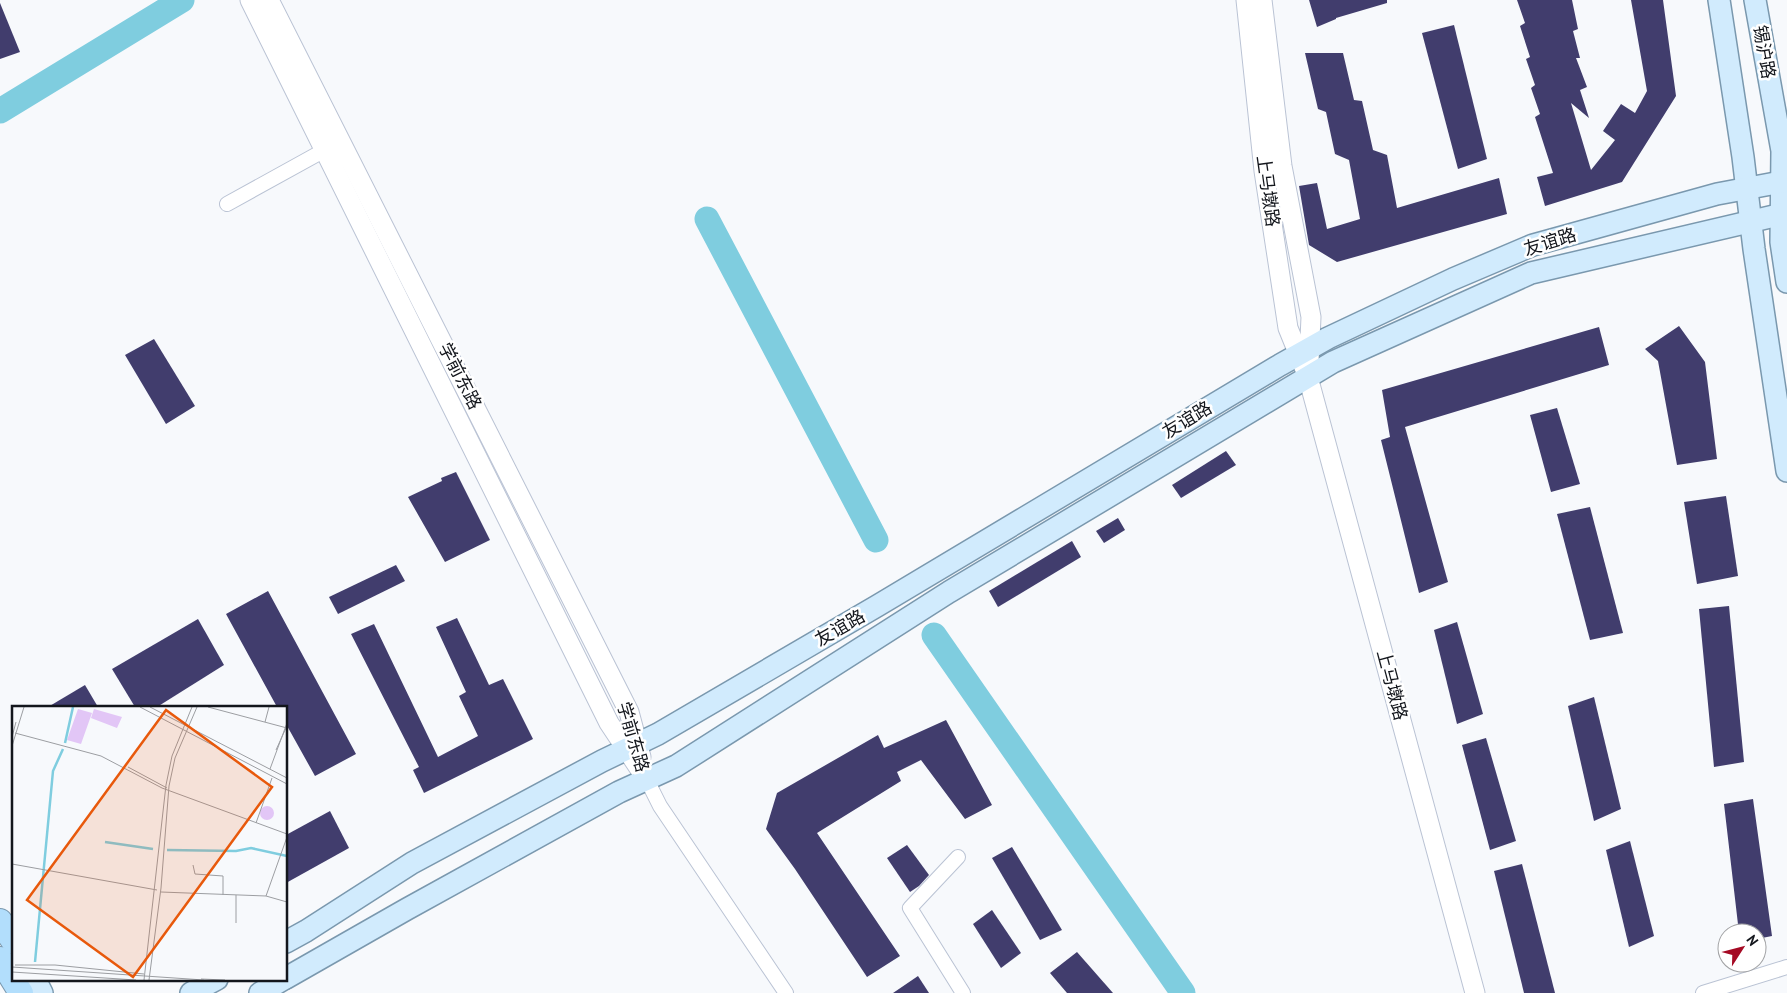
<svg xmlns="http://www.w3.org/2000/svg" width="1787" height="993" font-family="'PT Sans','Noto Sans SC',sans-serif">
<rect width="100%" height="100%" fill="#f7f9fc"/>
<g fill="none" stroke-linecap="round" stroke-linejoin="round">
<!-- river -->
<g stroke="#7fcddf" stroke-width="25">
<polyline points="0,111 182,0"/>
<polyline points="707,219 876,540"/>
<polyline points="934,635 1183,993"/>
</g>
</g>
<!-- building -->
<g fill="#413d6d">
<polygon points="1309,0 1387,0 1387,3 1336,18 1336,19 1317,27"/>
<polygon points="1517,0 1572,0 1578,29 1573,31 1580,58 1576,58 1587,87 1580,90 1589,118 1571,103 1591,170 1615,140 1603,131 1621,104 1635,113 1647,91 1631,0 1663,0 1676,96 1622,182 1545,206 1537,177 1553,173 1535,117 1540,114 1531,88 1535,85 1526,59 1530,57 1520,26 1525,23"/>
<polygon points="0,3 20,52 0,59"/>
<polygon points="1454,25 1487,159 1458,169 1422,33"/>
<polygon points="1305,53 1343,53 1354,100 1362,101 1373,150 1387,155 1397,208 1499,178 1507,214 1337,262 1309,245 1299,186 1317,183 1327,229 1360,219 1349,160 1335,154 1326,112 1318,109"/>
<polygon points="1679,326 1705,362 1717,459 1677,465 1658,361 1645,349"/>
<polygon points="1599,327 1609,365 1405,427 1448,582 1419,593 1381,440 1390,437 1382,390"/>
<polygon points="154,339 195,406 166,424 125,355"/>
<polygon points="1557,408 1580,484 1551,492 1530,415"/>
<polygon points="1226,451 1236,465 1181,498 1172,485"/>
<polygon points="456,472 490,540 445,562 408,497 442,481 441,478"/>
<polygon points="1726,496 1738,576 1697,584 1684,502"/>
<polygon points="1590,507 1623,633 1590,640 1557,514"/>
<polygon points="1118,518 1125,530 1104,543 1096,531"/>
<polygon points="1072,541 1081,557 998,607 989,591"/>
<polygon points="396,565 405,581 338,614 329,597"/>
<polygon points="268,591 356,754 315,776 286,724 286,707 277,707 226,614"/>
<polygon points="1729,606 1744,762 1714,767 1699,609"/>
<polygon points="457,618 489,685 503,679 533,739 424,793 413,770 419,767 351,634 374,624 438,757 478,736 459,696 466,692 436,627"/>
<polygon points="198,619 224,665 157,707 135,707 112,669"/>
<polygon points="1457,622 1483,714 1457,724 1434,630"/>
<polygon points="85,685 98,707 48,707"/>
<polygon points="1594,697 1621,809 1594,821 1568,706"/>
<polygon points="946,720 992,805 965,819 921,760 897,772 901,781 817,833 900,956 867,977 795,869 766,829 777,793 878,735 884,748"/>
<polygon points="1486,738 1516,841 1490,850 1462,745"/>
<polygon points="1753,799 1772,936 1757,939 1757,933 1739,933 1724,804"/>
<polygon points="330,811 349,848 286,883 286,835"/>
<polygon points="1630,841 1654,936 1629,947 1606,850"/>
<polygon points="907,845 929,875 919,886 910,892 887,858"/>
<polygon points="1012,847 1062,930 1040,940 992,858"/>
<polygon points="1522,864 1555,993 1524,993 1494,871"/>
<polygon points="992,910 1021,953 1001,968 973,924"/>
<polygon points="1077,952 1113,993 1067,993 1050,973"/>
<polygon points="918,976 929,993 893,993"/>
</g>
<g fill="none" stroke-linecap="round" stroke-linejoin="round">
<!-- street casing -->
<g stroke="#bac3d4" stroke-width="16">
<g id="street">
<polyline points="227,204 323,151"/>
<polyline points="647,780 660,806 786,993"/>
<polyline points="958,857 910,908 963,993"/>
<polyline points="1703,993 1787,967"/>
</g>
</g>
<!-- secondary casing -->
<g stroke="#bac3d4" stroke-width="21">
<g id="secondary">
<polyline points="250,0 609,723 647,780"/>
<polyline points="269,0 629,712 641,757"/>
<polyline points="1246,0 1264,171 1288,328 1308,377 1475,993"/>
<polyline points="1262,0 1282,166 1311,317 1309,361"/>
</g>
</g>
<!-- primary casing -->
<g stroke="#7a98ae" stroke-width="24">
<g id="primary">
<polyline points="1719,0 1743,157 1754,249 1787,471"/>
<polyline points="1755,0 1782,151 1781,242 1787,282"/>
<polyline points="286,942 306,931 412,863 602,761 658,734 877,606 1280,365 1328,338 1453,279 1533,245 1717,194 1787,181"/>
<polyline points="286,978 407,909 619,792 676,766 949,592 1333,362 1531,273 1787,213"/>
<polyline points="35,979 42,993"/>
<polyline points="191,993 217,979"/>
<polyline points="260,993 284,979"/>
</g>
</g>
<!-- highway casing -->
<g stroke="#7a98ae" stroke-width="26">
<g id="highway">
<polyline points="0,921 14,942"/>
<polyline points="0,959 21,993"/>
</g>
</g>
<!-- street -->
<use href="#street" stroke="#fff" stroke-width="14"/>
<!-- secondary -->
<use href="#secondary" stroke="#fff" stroke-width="19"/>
<!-- primary -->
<use href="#primary" stroke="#d1ebfd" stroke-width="21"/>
<!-- highway -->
<use href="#highway" stroke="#b2defc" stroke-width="24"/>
</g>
<g text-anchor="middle" stroke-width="5" stroke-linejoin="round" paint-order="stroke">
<!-- street labels -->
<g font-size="18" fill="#13161c" stroke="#fff">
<text transform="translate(1764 52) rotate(80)" y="6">锡沪路</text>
<text transform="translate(1268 191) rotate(82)" y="6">上马墩路</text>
<text transform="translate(1550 242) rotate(-17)" y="6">友谊路</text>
<text transform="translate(460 376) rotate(63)" y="6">学前东路</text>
<text transform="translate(1187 420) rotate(-31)" y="6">友谊路</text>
<text transform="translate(840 628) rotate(-30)" y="6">友谊路</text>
<text transform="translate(1392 685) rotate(75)" y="6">上马墩路</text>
<text transform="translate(633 737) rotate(74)" y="6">学前东路</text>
</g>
</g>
<!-- overview -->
<g transform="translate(12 706)">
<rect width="275" height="275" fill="#f7f9fc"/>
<path d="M66,3L80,7L69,38L55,34ZM82,3L110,11L105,22L79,12ZM248 107a7 7 0 1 1 14 0a7 7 0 1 1-14 0Z" fill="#e2c6f6"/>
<path fill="none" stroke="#7fcddf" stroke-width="2.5" d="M53,37L61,1M93,136L141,143M155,144L224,145L239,142L275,150M23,256L41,65L51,43"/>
<path fill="none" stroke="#9c9ea2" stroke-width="1" d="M128,1L275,78M138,1L275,72M196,1L275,22M253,16L257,1M3,27L89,50L150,82L275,128M0,31L4,16M0,40L12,1M264,44L274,22M116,61L155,82M258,63L275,17M244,117L260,72M0,158L145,184M181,159L183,168L211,170V189M149,186L254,190L275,131M224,189V217M254,190L275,196M3,259H43L132,268M0,261L192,274M0,266L124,274M189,273L213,274M132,274L154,79L160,50L180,1M137,274L149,182L157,80L163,52L185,1"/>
<path fill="#e8590c" fill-opacity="0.15" stroke="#e8590c" stroke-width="2.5" d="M154,4L260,81L121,271L15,194Z"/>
<rect width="275" height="275" fill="none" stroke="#13161c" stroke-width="2.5"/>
</g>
<!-- north arrow -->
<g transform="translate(1742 948) rotate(54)"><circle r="24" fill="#ffffff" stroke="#a1a2a4"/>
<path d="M0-4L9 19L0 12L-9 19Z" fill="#a50a24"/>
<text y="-8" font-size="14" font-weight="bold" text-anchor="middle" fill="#13161c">N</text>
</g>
</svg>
